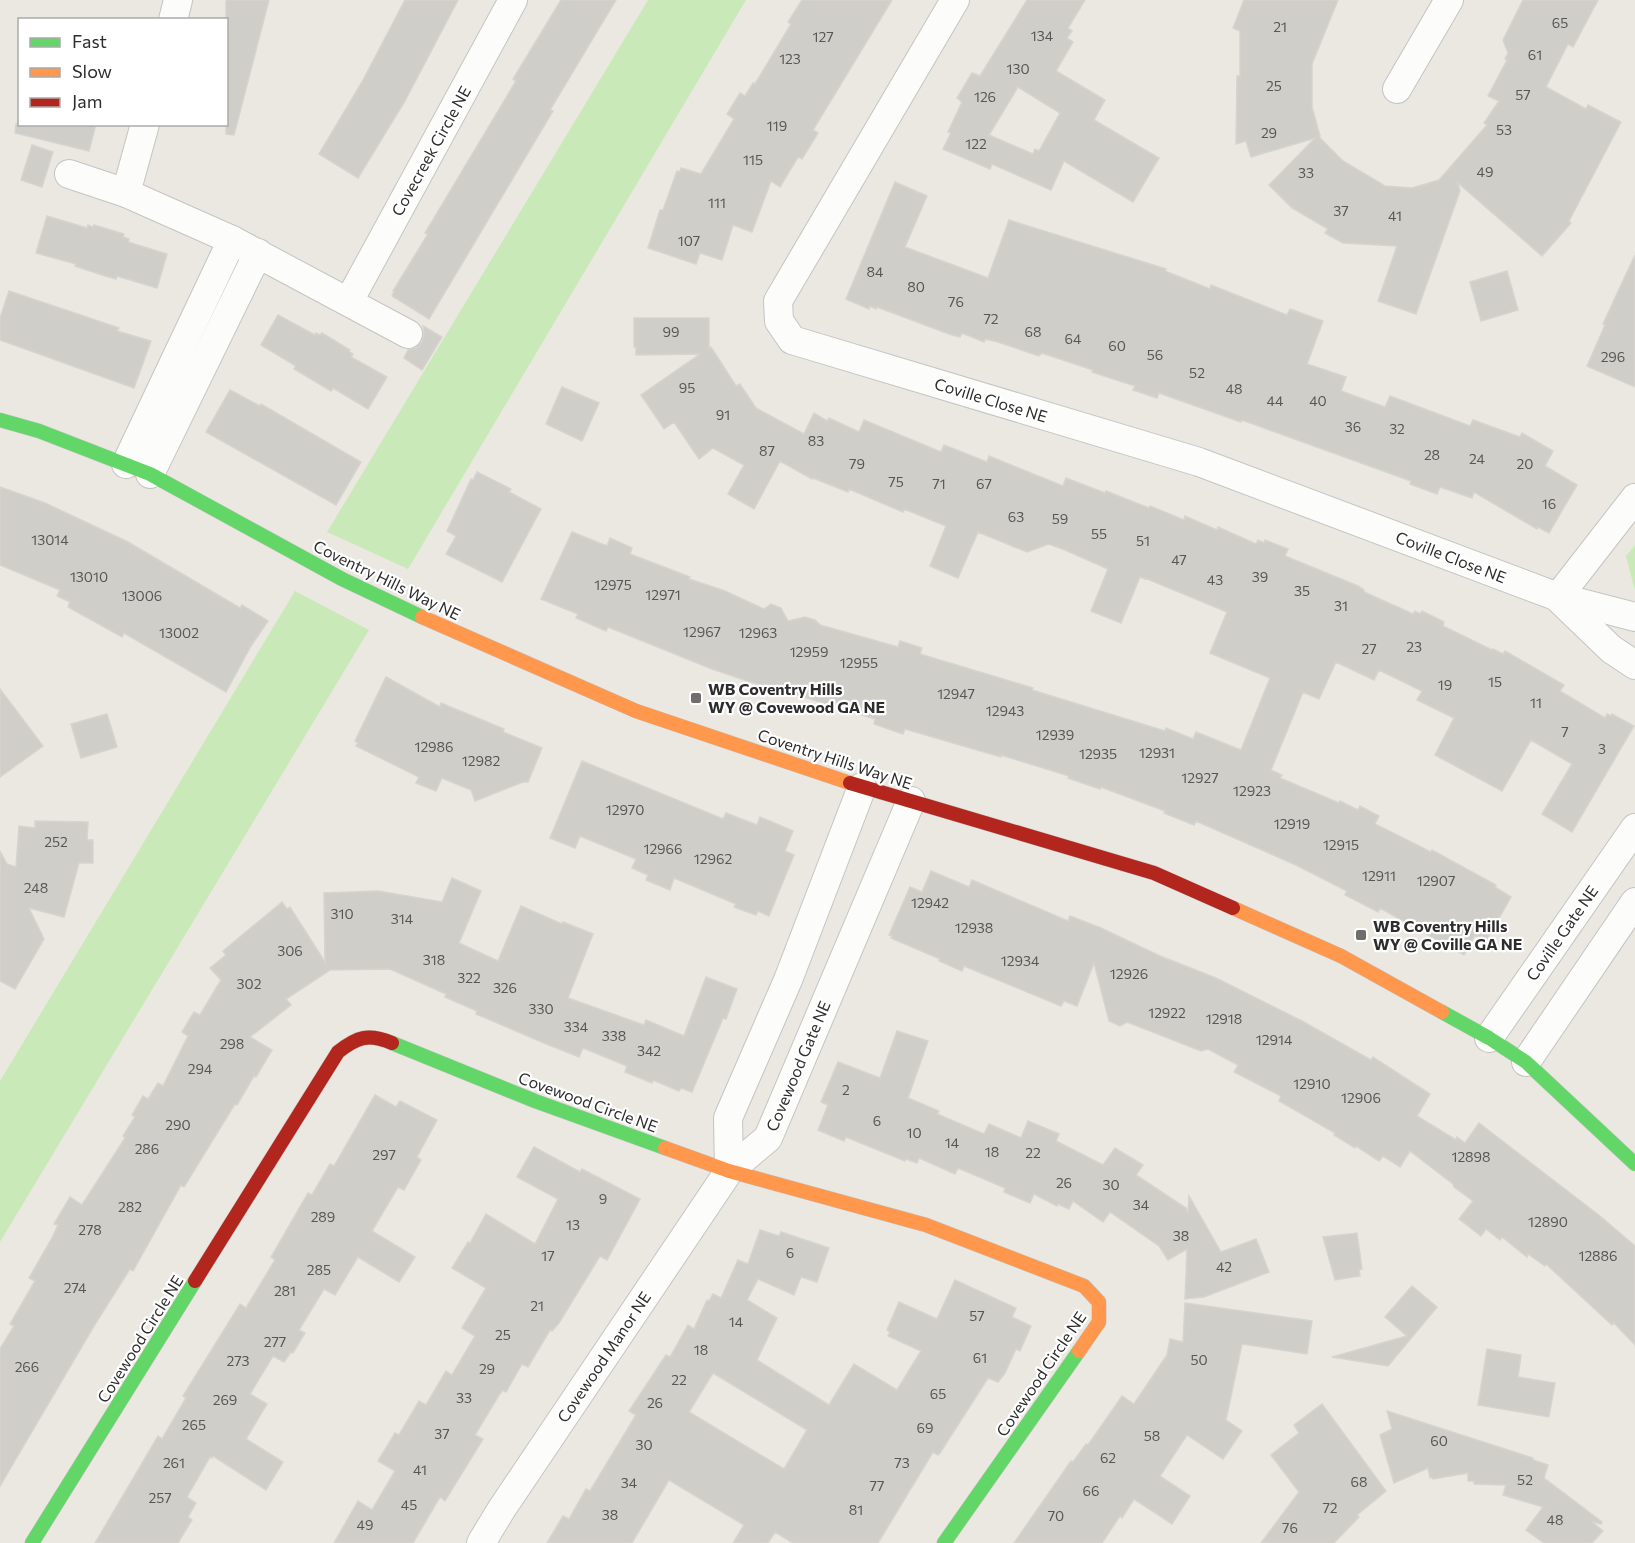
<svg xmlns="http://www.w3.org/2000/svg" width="1635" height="1543" font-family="Commissioner,sans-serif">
<rect width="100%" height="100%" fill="#ebe8e2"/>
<!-- green -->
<g fill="#c9eab8">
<polygon points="648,0 746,0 408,569 327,532"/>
<polygon points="1635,545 1635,591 1626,556"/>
<polygon points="295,591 369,630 0,1242 0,1081"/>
</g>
<!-- building -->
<g fill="#d0cec9" stroke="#d6d4ce" stroke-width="1.5" fill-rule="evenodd">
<polygon points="226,0 269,0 234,135 226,134"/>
<polygon points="405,0 458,0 405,101 358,178 319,154 362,82"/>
<polygon points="561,0 616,0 550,110 553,111 429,319 392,296 394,292 393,291 428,234 425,233 516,81 513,79"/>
<polygon points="802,0 892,0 813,130 818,133 802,159 798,157 780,187 771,181 752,232 733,225 722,260 700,253 696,264 648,248 660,210 663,210 677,171 680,172 681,168 701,174 734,119 727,114 740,93 745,96 753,83 755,84 791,24 788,22"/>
<path d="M1027,0H1085L1068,28L1072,31L1067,38L1073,42L1056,71L1105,100L1094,120L1159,158L1133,202L1064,161L1051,190L992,164L990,169L943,149L951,133L948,132L962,102L957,98L972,73L980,76ZM1018,87L1060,113L1039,151L1035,149L1033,154L989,135Z"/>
<polygon points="1244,0 1338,0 1312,64 1312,107 1320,136 1319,137 1343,161 1385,186 1412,188 1439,180 1487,125 1484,123 1499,101 1488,96 1507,60 1505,59 1508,53 1503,40 1523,0 1598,0 1573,47 1568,44 1546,87 1586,109 1588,105 1621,122 1569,221 1571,223 1542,256 1458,183 1460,191 1416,314 1378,301 1397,246 1343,243 1325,233 1328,229 1292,208 1269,185 1315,138 1251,157 1246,141 1236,144 1237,76 1240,76 1240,31 1233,28"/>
<polygon points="16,124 96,124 89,151 15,133"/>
<polygon points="32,145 53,152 42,187 21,180"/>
<polygon points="895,182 927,196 905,247 988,278 1009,220 1166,269 1165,271 1210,289 1211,285 1287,315 1290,309 1323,321 1307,364 1346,377 1341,391 1385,407 1390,396 1470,426 1473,420 1520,437 1522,433 1553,451 1545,466 1577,485 1549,533 1538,527 1537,529 1474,492 1472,498 1440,487 1437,494 1410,484 1411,481 1242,420 1241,422 1159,393 1157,398 1133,390 1135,386 1092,372 1093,370 1042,353 1039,356 998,342 985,339 984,342 962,333 960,337 949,334 877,307 876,309 870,306 869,309 846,299"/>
<polygon points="47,216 87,228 88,225 93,227 94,225 124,234 123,237 129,239 128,242 167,254 157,288 117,276 116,279 102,275 75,266 76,264 36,253"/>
<polygon points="1635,255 1635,387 1587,366 1605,325 1603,324"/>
<polygon points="1507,271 1518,310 1481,321 1470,282"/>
<polygon points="9,291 119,328 117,331 151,341 134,388 0,340 0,318"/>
<polygon points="278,315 315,335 316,333 320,335 322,333 350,350 349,352 353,354 351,357 387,377 368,409 333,388 331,391 294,369 296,366 261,345"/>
<polygon points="634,318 709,318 709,348 711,347 736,386 740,384 756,408 804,434 814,413 827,421 829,418 859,432 864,420 941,452 944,445 987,462 989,456 1063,486 1066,478 1105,493 1106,491 1149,508 1150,506 1184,520 1185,516 1217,530 1218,527 1256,544 1258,540 1264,543 1265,540 1288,549 1285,556 1358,586 1364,590 1364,592 1413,614 1415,611 1420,614 1422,611 1444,622 1443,626 1492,650 1493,649 1503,654 1505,651 1564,685 1560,691 1605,718 1607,714 1611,716 1612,714 1634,726 1572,832 1542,814 1572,764 1531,740 1502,791 1435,755 1454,718 1417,700 1422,691 1379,670 1374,680 1336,662 1319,699 1303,692 1271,770 1282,775 1280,778 1339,803 1340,801 1358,810 1360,806 1379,816 1375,824 1431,852 1432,850 1496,885 1495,887 1511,897 1486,941 1475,935 1464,955 1380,908 1378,912 1345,895 1347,891 1296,865 1196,821 1194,825 1164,813 1165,811 1101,787 1100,789 1068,778 1069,776 1001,755 1001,757 905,729 903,734 874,724 875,719 768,686 768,688 712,669 608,627 606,631 576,618 578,614 541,599 572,532 607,546 610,538 632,548 630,554 690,577 689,579 725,591 764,609 771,604 781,608 788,621 805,617 815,620 820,625 898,647 900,641 922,648 920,654 1033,688 1032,690 1165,731 1166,728 1193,739 1196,732 1241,750 1270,678 1210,653 1227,612 1145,578 1145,579 1140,577 1121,623 1091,611 1108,569 1065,550 1049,544 1027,552 978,532 958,578 930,566 946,526 904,509 903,512 849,489 848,492 813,478 812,479 780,461 754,509 728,494 744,465 713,448 699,459 674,422 664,429 641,395 700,354 636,355 636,347 634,347"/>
<polygon points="423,326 442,337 422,370 404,358 408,350 416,348 422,342 424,334"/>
<polygon points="562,387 599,403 582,441 546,424"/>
<polygon points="230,390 260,406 261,404 361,462 336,505 206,432"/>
<polygon points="477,472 511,489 509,492 541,509 502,582 446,554 456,536 447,531 471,479 473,480"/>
<polygon points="0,487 45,503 128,542 240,608 242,605 268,621 251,646 226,692 124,633 122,637 68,607 70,602 57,596 60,590 0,565"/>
<polygon points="386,677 440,707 441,703 504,729 503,732 542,748 528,782 523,782 475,801 471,790 442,778 436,791 416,783 419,777 356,746 358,743 355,741"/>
<polygon points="0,689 43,746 0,777"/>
<polygon points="107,714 117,747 81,758 71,724"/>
<polygon points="582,761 723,819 726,813 757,825 760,817 793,831 785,851 794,855 769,916 758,911 756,915 734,907 736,904 674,878 670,890 646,880 648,875 632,868 636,859 580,836 575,848 550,838"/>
<polygon points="35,821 88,822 87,840 93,840 93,863 79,863 64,917 29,908 44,939 15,989 0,981 0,851 7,864 16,867 19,826 35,828"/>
<polygon points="931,871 969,887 972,880 1068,921 1070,916 1101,928 1160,956 1216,978 1302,1021 1371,1060 1373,1057 1430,1094 1417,1116 1456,1140 1457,1137 1465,1143 1479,1123 1600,1216 1635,1246 1635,1345 1614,1323 1612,1325 1546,1264 1545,1266 1528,1254 1527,1257 1502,1237 1500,1240 1486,1229 1481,1236 1459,1219 1473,1201 1454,1187 1453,1184 1410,1151 1400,1167 1383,1156 1379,1161 1356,1146 1355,1148 1334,1135 1335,1133 1279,1101 1281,1096 1234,1072 1238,1065 1208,1049 1201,1051 1127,1022 1120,1026 1109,1021 1094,963 1077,1006 1064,1001 1061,1006 964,966 962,971 939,961 940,959 891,938 892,935 889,935 910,887 922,892"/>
<polygon points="452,878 481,891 459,943 498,961 521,906 562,924 563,922 593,934 568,998 644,1025 646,1020 684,1036 706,977 737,989 726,1019 723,1018 692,1092 681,1088 679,1091 653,1080 652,1083 625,1072 627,1066 583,1048 579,1057 544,1043 476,1014 477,1011 445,997 446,994 390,969 330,970 286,999 291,1005 250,1037 272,1050 256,1077 254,1076 237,1105 235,1104 184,1187 181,1185 133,1271 130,1269 94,1326 0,1486 0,1349 14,1326 10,1324 35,1281 29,1278 53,1236 58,1225 54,1224 70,1197 82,1205 125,1138 123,1136 135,1117 132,1115 143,1096 148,1099 158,1083 163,1086 188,1036 182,1032 194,1012 200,1015 221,980 210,968 226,955 223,951 282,902 287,909 290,907 325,962 324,893 378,891 442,902"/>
<polygon points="897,1031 928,1041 908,1098 939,1111 937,1114 984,1134 989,1124 1021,1138 1028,1121 1059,1134 1056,1141 1103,1165 1115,1148 1143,1165 1136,1175 1186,1208 1188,1212 1189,1196 1221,1252 1256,1239 1269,1272 1204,1297 1185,1299 1187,1249 1168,1260 1159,1246 1110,1212 1103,1222 1073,1201 1069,1209 1058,1204 1057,1206 1034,1194 1030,1203 1004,1192 1005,1188 958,1168 955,1174 919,1158 917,1163 906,1159 905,1161 846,1137 844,1141 818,1130 828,1105 821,1102 838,1062 880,1078"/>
<polygon points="375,1095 396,1107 400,1101 437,1120 417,1157 421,1160 404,1190 398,1187 372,1231 415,1257 399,1282 358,1257 335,1295 324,1289 299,1330 305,1333 293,1353 291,1352 284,1362 273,1356 250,1394 267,1404 246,1439 283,1462 266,1490 213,1456 212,1458 210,1457 187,1497 196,1503 188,1517 192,1520 178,1543 95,1543 158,1436 162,1439 186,1398 183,1396 240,1304 246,1308 275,1260 271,1257 308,1193 312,1195 330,1164 334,1166"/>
<polygon points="534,1147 580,1172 582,1169 640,1199 607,1260 600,1256 559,1323 552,1331 550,1330 528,1367 522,1364 506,1392 503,1390 499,1395 475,1435 483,1439 445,1501 440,1497 413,1543 334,1543 358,1501 372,1510 395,1471 378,1461 395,1433 399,1435 419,1401 426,1405 446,1371 452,1375 475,1336 462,1328 486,1288 452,1268 468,1242 470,1243 486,1214 535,1244 558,1199 517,1177"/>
<path d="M760,1230L779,1236L781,1232L829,1248L817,1282L801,1277L794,1295L758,1279L747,1300L777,1318L757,1360L829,1405L854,1364L897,1390L921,1351L888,1336L890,1332L887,1330L899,1302L937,1319L955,1280L1016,1308L1012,1317L1031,1326L1020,1351L1016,1349L1005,1373L998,1382L988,1378L940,1453L938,1455L933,1452L878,1543H793L775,1532L768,1543H733L744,1525L669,1480L632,1543H547L563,1516L569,1519L586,1489L590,1491L636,1415L629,1411L666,1355L670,1357L688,1325L694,1329L707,1300L709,1301L713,1294L721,1298L738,1260L748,1264ZM713,1373L807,1430L784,1469L689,1412Z"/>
<polygon points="1357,1233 1362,1269 1359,1270 1360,1276 1335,1280 1323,1237"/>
<polygon points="1412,1286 1437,1307 1388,1366 1332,1357 1407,1336 1385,1317"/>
<polygon points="1185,1303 1312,1321 1307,1354 1242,1344 1226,1420 1242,1431 1223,1459 1187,1435 1160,1476 1190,1496 1172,1524 1134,1499 1122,1518 1120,1516 1102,1543 1014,1543 1071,1461 1073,1462 1086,1444 1088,1445 1122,1396 1134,1404 1167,1355 1170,1339 1183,1342"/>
<polygon points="1487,1349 1521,1355 1518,1377 1555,1383 1549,1417 1478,1405"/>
<polygon points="1322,1404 1386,1491 1357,1515 1359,1517 1334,1543 1261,1543 1299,1492 1271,1455 1299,1433 1294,1425"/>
<polygon points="1387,1411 1533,1458 1533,1460 1548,1465 1544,1478 1602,1522 1601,1524 1591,1521 1603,1531 1592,1543 1544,1543 1526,1530 1543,1507 1503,1495 1506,1485 1474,1484 1474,1481 1468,1481 1468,1473 1433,1479 1432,1477 1430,1478 1428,1468 1394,1483 1380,1435 1392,1429"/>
</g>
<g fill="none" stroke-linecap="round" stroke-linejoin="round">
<!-- street casing -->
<g stroke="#c4c4c4" stroke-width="30">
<g id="street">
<polyline points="955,0 778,301 779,321 792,340 1199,462 1558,597 1635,617"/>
<polyline points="173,20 178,0"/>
<polyline points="1397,89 1449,0"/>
<polyline points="69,174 126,193 232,240 408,334"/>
<polyline points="126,193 145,124"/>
<polyline points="349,301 513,0"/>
<polyline points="126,464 232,240"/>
<polyline points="150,474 258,253"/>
<polyline points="1558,597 1635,498"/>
<polyline points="1559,599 1611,649 1635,665"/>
<polyline points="1489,1038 1635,828"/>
<polyline points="1526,1062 1635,902"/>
<polyline points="729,1171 728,1118 788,980 862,787"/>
<polyline points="481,1543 501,1510 729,1171 768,1138 911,801"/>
</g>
</g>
<!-- fast casing -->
<g stroke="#c4c4c4" stroke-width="15">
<g id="fast">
<polyline points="0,420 39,431 150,474 342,579 422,617"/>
<polyline points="1442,1012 1489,1038 1526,1062 1635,1164"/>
<polyline points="392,1043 535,1101 665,1148"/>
<polyline points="32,1543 195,1281"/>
<polyline points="944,1543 1079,1351"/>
</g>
</g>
<!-- slow casing -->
<g stroke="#c4c4c4" stroke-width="15">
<g id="slow">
<polyline points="422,617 636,711 850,783"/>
<polyline points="1233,908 1341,956 1442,1012"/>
<polyline points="665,1148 729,1171 926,1225 1084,1286 1099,1302 1099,1322 1079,1351"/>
</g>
</g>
<!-- jam casing -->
<g stroke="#c4c4c4" stroke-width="15">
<g id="jam">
<polyline points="850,783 1154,873 1233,908"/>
<path d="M195,1281L338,1052C357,1037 368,1033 392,1043"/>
</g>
</g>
<!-- street -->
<use href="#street" stroke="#fcfcfb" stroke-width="28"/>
<!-- fast -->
<use href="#fast" stroke="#63d668" stroke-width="14"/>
<!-- slow -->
<use href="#slow" stroke="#ff974d" stroke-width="14"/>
<!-- jam -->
<use href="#jam" stroke="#b3261e" stroke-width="14"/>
</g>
<!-- markers -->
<g fill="#706e6c" stroke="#fff" stroke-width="2">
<rect x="690" y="692" width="12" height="12" rx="3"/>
<rect x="1355" y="929" width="12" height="12" rx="3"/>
</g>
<g text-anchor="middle" stroke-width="4.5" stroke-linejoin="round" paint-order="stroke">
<!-- number labels -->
<g font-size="14" fill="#585756">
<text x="1560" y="28">65</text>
<text x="1280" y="32">21</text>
<text x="1042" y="41">134</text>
<text x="823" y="42">127</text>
<text x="1535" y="60">61</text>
<text x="790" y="64">123</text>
<text x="1018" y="74">130</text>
<text x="1274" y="91">25</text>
<text x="1523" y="100">57</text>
<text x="985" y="102">126</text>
<text x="777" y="131">119</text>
<text x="1504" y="135">53</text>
<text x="1269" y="138">29</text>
<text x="976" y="149">122</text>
<text x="753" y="165">115</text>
<text x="1485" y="177">49</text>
<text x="1306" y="178">33</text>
<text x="717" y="208">111</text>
<text x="1341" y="216">37</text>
<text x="1395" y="221">41</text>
<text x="689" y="246">107</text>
<text x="875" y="277">84</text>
<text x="916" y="292">80</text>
<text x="956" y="307">76</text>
<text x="991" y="324">72</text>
<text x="671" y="337">99</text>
<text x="1033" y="337">68</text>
<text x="1073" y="344">64</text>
<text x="1117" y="351">60</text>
<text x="1155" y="360">56</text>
<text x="1613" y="362">296</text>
<text x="1197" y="378">52</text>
<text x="687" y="393">95</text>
<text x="1234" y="394">48</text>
<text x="1275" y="406">44</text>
<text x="1318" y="406">40</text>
<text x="723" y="420">91</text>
<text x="1353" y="432">36</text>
<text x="1397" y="434">32</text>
<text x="816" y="446">83</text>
<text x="767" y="456">87</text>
<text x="1432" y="460">28</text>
<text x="1477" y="464">24</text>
<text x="857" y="469">79</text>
<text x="1525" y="469">20</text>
<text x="896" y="487">75</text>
<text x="939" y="489">71</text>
<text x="984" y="489">67</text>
<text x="1549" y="509">16</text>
<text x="1016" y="522">63</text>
<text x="1060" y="524">59</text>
<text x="1099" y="539">55</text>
<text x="50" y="545">13014</text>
<text x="1143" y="546">51</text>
<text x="1179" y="565">47</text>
<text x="89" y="582">13010</text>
<text x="1260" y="582">39</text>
<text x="1215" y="585">43</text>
<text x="613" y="590">12975</text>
<text x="1302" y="596">35</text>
<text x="663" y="600">12971</text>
<text x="142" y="601">13006</text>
<text x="1341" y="611">31</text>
<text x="702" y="637">12967</text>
<text x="179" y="638">13002</text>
<text x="758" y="638">12963</text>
<text x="1414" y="652">23</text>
<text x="1369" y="654">27</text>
<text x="809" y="657">12959</text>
<text x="859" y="668">12955</text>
<text x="1495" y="687">15</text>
<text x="1445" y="690">19</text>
<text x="956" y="699">12947</text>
<text x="1536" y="708">11</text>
<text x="1005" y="716">12943</text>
<text x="1565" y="737">7</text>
<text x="1055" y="740">12939</text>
<text x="434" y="752">12986</text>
<text x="1602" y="754">3</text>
<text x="1157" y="758">12931</text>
<text x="1098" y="759">12935</text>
<text x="481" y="766">12982</text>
<text x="1200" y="783">12927</text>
<text x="1252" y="796">12923</text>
<text x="625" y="815">12970</text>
<text x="1292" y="829">12919</text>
<text x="56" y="847">252</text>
<text x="1341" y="850">12915</text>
<text x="663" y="854">12966</text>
<text x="713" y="864">12962</text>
<text x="1379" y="881">12911</text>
<text x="1436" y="886">12907</text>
<text x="36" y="893">248</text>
<text x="930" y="908">12942</text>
<text x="342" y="919">310</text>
<text x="402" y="924">314</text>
<text x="974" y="933">12938</text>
<text x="290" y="956">306</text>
<text x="434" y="965">318</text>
<text x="1020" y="966">12934</text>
<text x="1129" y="979">12926</text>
<text x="469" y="983">322</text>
<text x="249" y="989">302</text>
<text x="505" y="993">326</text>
<text x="541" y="1014">330</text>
<text x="1167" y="1018">12922</text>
<text x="1224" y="1024">12918</text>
<text x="576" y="1032">334</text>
<text x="614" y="1041">338</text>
<text x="1274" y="1045">12914</text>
<text x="232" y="1049">298</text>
<text x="649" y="1056">342</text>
<text x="200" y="1074">294</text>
<text x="1312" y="1089">12910</text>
<text x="846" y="1095">2</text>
<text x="1361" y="1103">12906</text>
<text x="877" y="1126">6</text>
<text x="178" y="1130">290</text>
<text x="914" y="1138">10</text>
<text x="952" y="1148">14</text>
<text x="147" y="1154">286</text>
<text x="992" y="1157">18</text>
<text x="1033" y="1158">22</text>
<text x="384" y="1160">297</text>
<text x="1471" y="1162">12898</text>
<text x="1064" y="1188">26</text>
<text x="1111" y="1190">30</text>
<text x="603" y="1204">9</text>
<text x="1141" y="1210">34</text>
<text x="130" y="1212">282</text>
<text x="323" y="1222">289</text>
<text x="1548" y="1227">12890</text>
<text x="573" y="1230">13</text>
<text x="90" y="1235">278</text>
<text x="1181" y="1241">38</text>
<text x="790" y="1258">6</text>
<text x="548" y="1261">17</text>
<text x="1598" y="1261">12886</text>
<text x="1224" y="1272">42</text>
<text x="319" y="1275">285</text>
<text x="75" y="1293">274</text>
<text x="285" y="1296">281</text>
<text x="537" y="1311">21</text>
<text x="977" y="1321">57</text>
<text x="736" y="1327">14</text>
<text x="503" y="1340">25</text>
<text x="275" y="1347">277</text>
<text x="701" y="1355">18</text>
<text x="980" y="1363">61</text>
<text x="1199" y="1365">50</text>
<text x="238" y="1366">273</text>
<text x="27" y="1372">266</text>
<text x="487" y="1374">29</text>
<text x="679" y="1385">22</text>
<text x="938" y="1399">65</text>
<text x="464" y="1403">33</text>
<text x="225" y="1405">269</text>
<text x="655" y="1408">26</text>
<text x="194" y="1430">265</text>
<text x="925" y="1433">69</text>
<text x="442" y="1439">37</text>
<text x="1152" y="1441">58</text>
<text x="1439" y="1446">60</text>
<text x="644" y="1450">30</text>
<text x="1108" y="1463">62</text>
<text x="174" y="1468">261</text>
<text x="902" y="1468">73</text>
<text x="420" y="1475">41</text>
<text x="1525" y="1485">52</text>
<text x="1359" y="1487">68</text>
<text x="629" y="1488">34</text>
<text x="877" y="1491">77</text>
<text x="1091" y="1496">66</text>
<text x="160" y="1503">257</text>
<text x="409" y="1510">45</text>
<text x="1330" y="1513">72</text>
<text x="856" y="1515">81</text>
<text x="610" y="1520">38</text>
<text x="1056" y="1521">70</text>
<text x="1555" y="1525">48</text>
<text x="365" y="1530">49</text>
<text x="1290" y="1533">76</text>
</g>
<!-- street labels -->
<g font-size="16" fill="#2d2d2d" stroke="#fff">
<text transform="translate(431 151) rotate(-61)" y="6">Covecreek Circle NE</text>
<text transform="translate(991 400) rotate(17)" y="6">Coville Close NE</text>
<text transform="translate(1451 557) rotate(21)" y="6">Coville Close NE</text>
<text transform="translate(387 580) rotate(26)" y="6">Coventry Hills Way NE</text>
<text transform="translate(835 759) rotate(18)" y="6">Coventry Hills Way NE</text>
<text transform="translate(1562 933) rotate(-55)" y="6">Coville Gate NE</text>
<text transform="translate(798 1066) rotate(-67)" y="6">Covewood Gate NE</text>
<text transform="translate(588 1102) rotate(20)" y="6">Covewood Circle NE</text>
<text transform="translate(140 1339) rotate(-58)" y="6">Covewood Circle NE</text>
<text transform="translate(604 1357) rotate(-56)" y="6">Covewood Manor NE</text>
<text transform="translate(1041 1374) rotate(-56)" y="6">Covewood Circle NE</text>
</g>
<!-- poi labels -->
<g font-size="16" font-weight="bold" fill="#2d2d2d" stroke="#fff" text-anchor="start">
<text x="708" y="695">WB Coventry Hills<tspan x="708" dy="18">WY @ Covewood GA NE</tspan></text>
<text x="1373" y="932">WB Coventry Hills<tspan x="1373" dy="18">WY @ Coville GA NE</tspan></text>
</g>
</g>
<!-- legend -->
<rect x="18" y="18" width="210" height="108" fill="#ffffff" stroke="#ababab" stroke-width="1.5"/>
<rect x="30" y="38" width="30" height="9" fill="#63d668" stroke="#ababab" stroke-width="1.5"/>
<text x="72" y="48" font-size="18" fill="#2d2d2d">Fast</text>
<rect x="30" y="68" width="30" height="9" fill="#ff974d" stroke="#ababab" stroke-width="1.5"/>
<text x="72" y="78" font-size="18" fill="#2d2d2d">Slow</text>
<rect x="30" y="98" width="30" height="9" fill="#b3261e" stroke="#ababab" stroke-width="1.5"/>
<text x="72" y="108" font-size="18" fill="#2d2d2d">Jam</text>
</svg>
